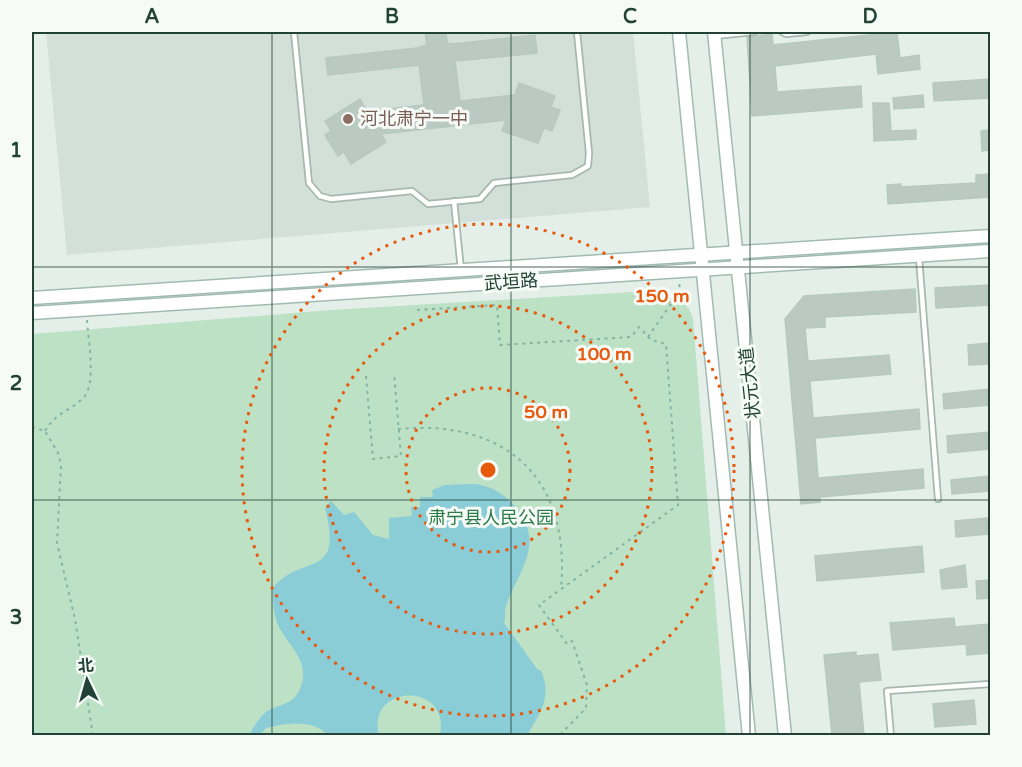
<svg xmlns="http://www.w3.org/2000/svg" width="1022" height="767" font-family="'Varela Round','Noto Sans SC',sans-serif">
<rect width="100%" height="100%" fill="#e5efea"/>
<!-- built -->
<polygon fill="#d3dfd9" points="46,32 633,32 650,207 67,255"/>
<!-- green -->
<path fill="#bde1c5" d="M632,292C656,297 684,290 693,318L726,735L32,736V334L331,310Z"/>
<!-- water -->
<path fill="#8acdd6" d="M473,484C489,485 503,493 513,504C547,542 520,568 506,606C504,612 506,619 504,623L538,670H541C552,697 541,712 527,735H440C451,681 366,684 379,735H328C312,719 287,723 266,728L260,735H249C254,727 258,719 265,713C276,704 292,706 299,691C312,665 292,649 280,629C274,617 272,602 273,588C302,552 344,582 325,508L331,501L344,515L354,512L373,535L389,539V518L412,516L411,507H420V497H433L432,490L445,485Z"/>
<!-- building -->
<g fill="#bacac3" stroke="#b6c9c1" stroke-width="1.5">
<polygon points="425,32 446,32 447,43 453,44 535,35 537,53 455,61 460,101 515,95 519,83 555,96 551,107 560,110 552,131 544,128 538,143 502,131 506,120 381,134 386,142 351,164 344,152 338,156 325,135 331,131 325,121 360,99 367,111 424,105 419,65 328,75 326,58 417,48 427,45"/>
<polygon points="897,32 900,58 919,55 920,69 878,74 876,54 775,66 777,92 861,86 862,107 752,116 747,37 772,34 773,45"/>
<polygon points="990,79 990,98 934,101 933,83"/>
<polygon points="923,95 924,107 894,109 893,98"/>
<polygon points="873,103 889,103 891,131 916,130 916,139 874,141"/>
<polygon points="990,130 990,150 982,151 981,131"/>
<polygon points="990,174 990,197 888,204 887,185 901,184 901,187 976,183 976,175"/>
<polygon points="990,285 990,305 936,308 935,288"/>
<polygon points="915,289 916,312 825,317 825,327 805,328 808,361 889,355 891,374 810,381 813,418 919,409 920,429 815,438 818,478 923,469 924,488 820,497 820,502 801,504 785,319 804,296"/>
<polygon points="990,343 990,364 969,365 968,345"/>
<polygon points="990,389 990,405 944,409 943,394"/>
<polygon points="990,432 990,449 948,453 947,436"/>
<polygon points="990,476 990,491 952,494 951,480"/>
<polygon points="987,518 988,534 956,537 955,521"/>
<polygon points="922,546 924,572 817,581 815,556"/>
<polygon points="965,565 967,587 942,589 940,570"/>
<polygon points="990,580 990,598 977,599 976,581"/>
<polygon points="954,618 955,627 990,624 990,653 967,655 966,644 893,650 890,623"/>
<polygon points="856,652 856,656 878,654 881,680 859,682 864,735 832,735 824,655"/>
<polygon points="974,700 976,724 935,727 933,704"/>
</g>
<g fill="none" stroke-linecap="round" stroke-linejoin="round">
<!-- lane casing -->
<g stroke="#a7b8b1" stroke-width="8">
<g id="lane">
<polyline points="294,32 309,183 320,196 331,199 412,191 428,204 480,199 494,183 572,175 588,166 589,153 577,32"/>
<polyline points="782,32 786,34 807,32"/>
<polyline points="715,36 754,32"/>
<polyline points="454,201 461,270"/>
<polyline points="919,258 938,499"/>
<polyline points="891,736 887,691 990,684"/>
</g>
</g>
<!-- secondary casing -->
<g stroke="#a2bbb2" stroke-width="15">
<g id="secondary">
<polyline points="679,32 749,736"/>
<polyline points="714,32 785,736"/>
<polyline points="32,298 990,236"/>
<polyline points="32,313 990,251"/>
</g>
</g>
<!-- path -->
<g stroke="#83b4a3" stroke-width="2" stroke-dasharray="3 4.5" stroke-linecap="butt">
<polyline points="417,310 497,305 500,345 631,337 639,327 651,340 666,344 678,505 539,605 567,644 572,641 587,685 586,708 559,736"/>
<polyline points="648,337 680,291 679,281"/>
<polyline points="366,376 373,459 401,456 394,373"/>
<polyline points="32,427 45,431 58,453 61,465 57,543 75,619 93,736"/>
<path d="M398,429C505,419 571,477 561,588"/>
<path d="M45,431C56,412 69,412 83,398C97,385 88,340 87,320"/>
</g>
<!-- lane -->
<use href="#lane" stroke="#fff" stroke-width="4.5"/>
<!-- secondary -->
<use href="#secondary" stroke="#fff" stroke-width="12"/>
</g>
<!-- grid -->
<path fill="none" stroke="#224238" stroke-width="1.5" stroke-opacity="0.55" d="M272,32V736M511,32V736M750,32V736M32,267H990M32,500H990"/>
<!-- distance rings -->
<g fill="none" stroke="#e8590c" stroke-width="3" stroke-dasharray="3 6">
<circle cx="488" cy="470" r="82"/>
<circle cx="488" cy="470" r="164"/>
<circle cx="488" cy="470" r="246"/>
</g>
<!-- markers -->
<circle fill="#8d6e63" stroke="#f6fbf8" stroke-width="2" cx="348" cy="119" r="6"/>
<g text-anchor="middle" stroke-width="6" stroke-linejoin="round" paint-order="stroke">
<!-- education labels -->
<g font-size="18" fill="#785e54" stroke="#f6fbf8" text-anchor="start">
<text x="360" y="125">河北肃宁一中</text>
</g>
<!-- street labels -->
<g font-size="18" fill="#224238" stroke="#f6fbf8">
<text transform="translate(511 282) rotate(-4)" y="6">武垣路</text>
<text transform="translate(750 383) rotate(-96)" y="6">状元大道</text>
</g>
<!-- park labels -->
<g font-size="18" fill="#2a7b47" stroke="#f6fbf8">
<text x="491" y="524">肃宁县人民公园</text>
</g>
</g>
<circle cx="488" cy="470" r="9" fill="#e8590c" stroke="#f6fbf8" stroke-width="3"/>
<g font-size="18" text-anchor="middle" font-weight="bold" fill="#e8590c" stroke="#f6fbf8" stroke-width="6" stroke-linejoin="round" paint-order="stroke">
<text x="662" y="302">150 m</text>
<text x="604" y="360">100 m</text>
<text x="546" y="418">50 m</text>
</g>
<!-- border -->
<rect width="1022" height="767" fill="none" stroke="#f6fbf8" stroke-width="66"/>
<!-- north arrow -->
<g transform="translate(87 680) rotate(355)" stroke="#f6fbf8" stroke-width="4.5" paint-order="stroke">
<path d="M0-4.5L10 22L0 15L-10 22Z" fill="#224238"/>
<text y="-9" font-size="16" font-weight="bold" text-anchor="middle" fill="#224238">北</text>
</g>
<rect x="33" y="33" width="956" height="701" fill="none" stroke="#224238" stroke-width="2"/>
<g font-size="20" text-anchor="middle" font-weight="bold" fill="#224238">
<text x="152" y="23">A</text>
<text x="392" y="23">B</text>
<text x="630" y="23">C</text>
<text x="870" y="23">D</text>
<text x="16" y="157">1</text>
<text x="16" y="390">2</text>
<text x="16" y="624">3</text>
</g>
</svg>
